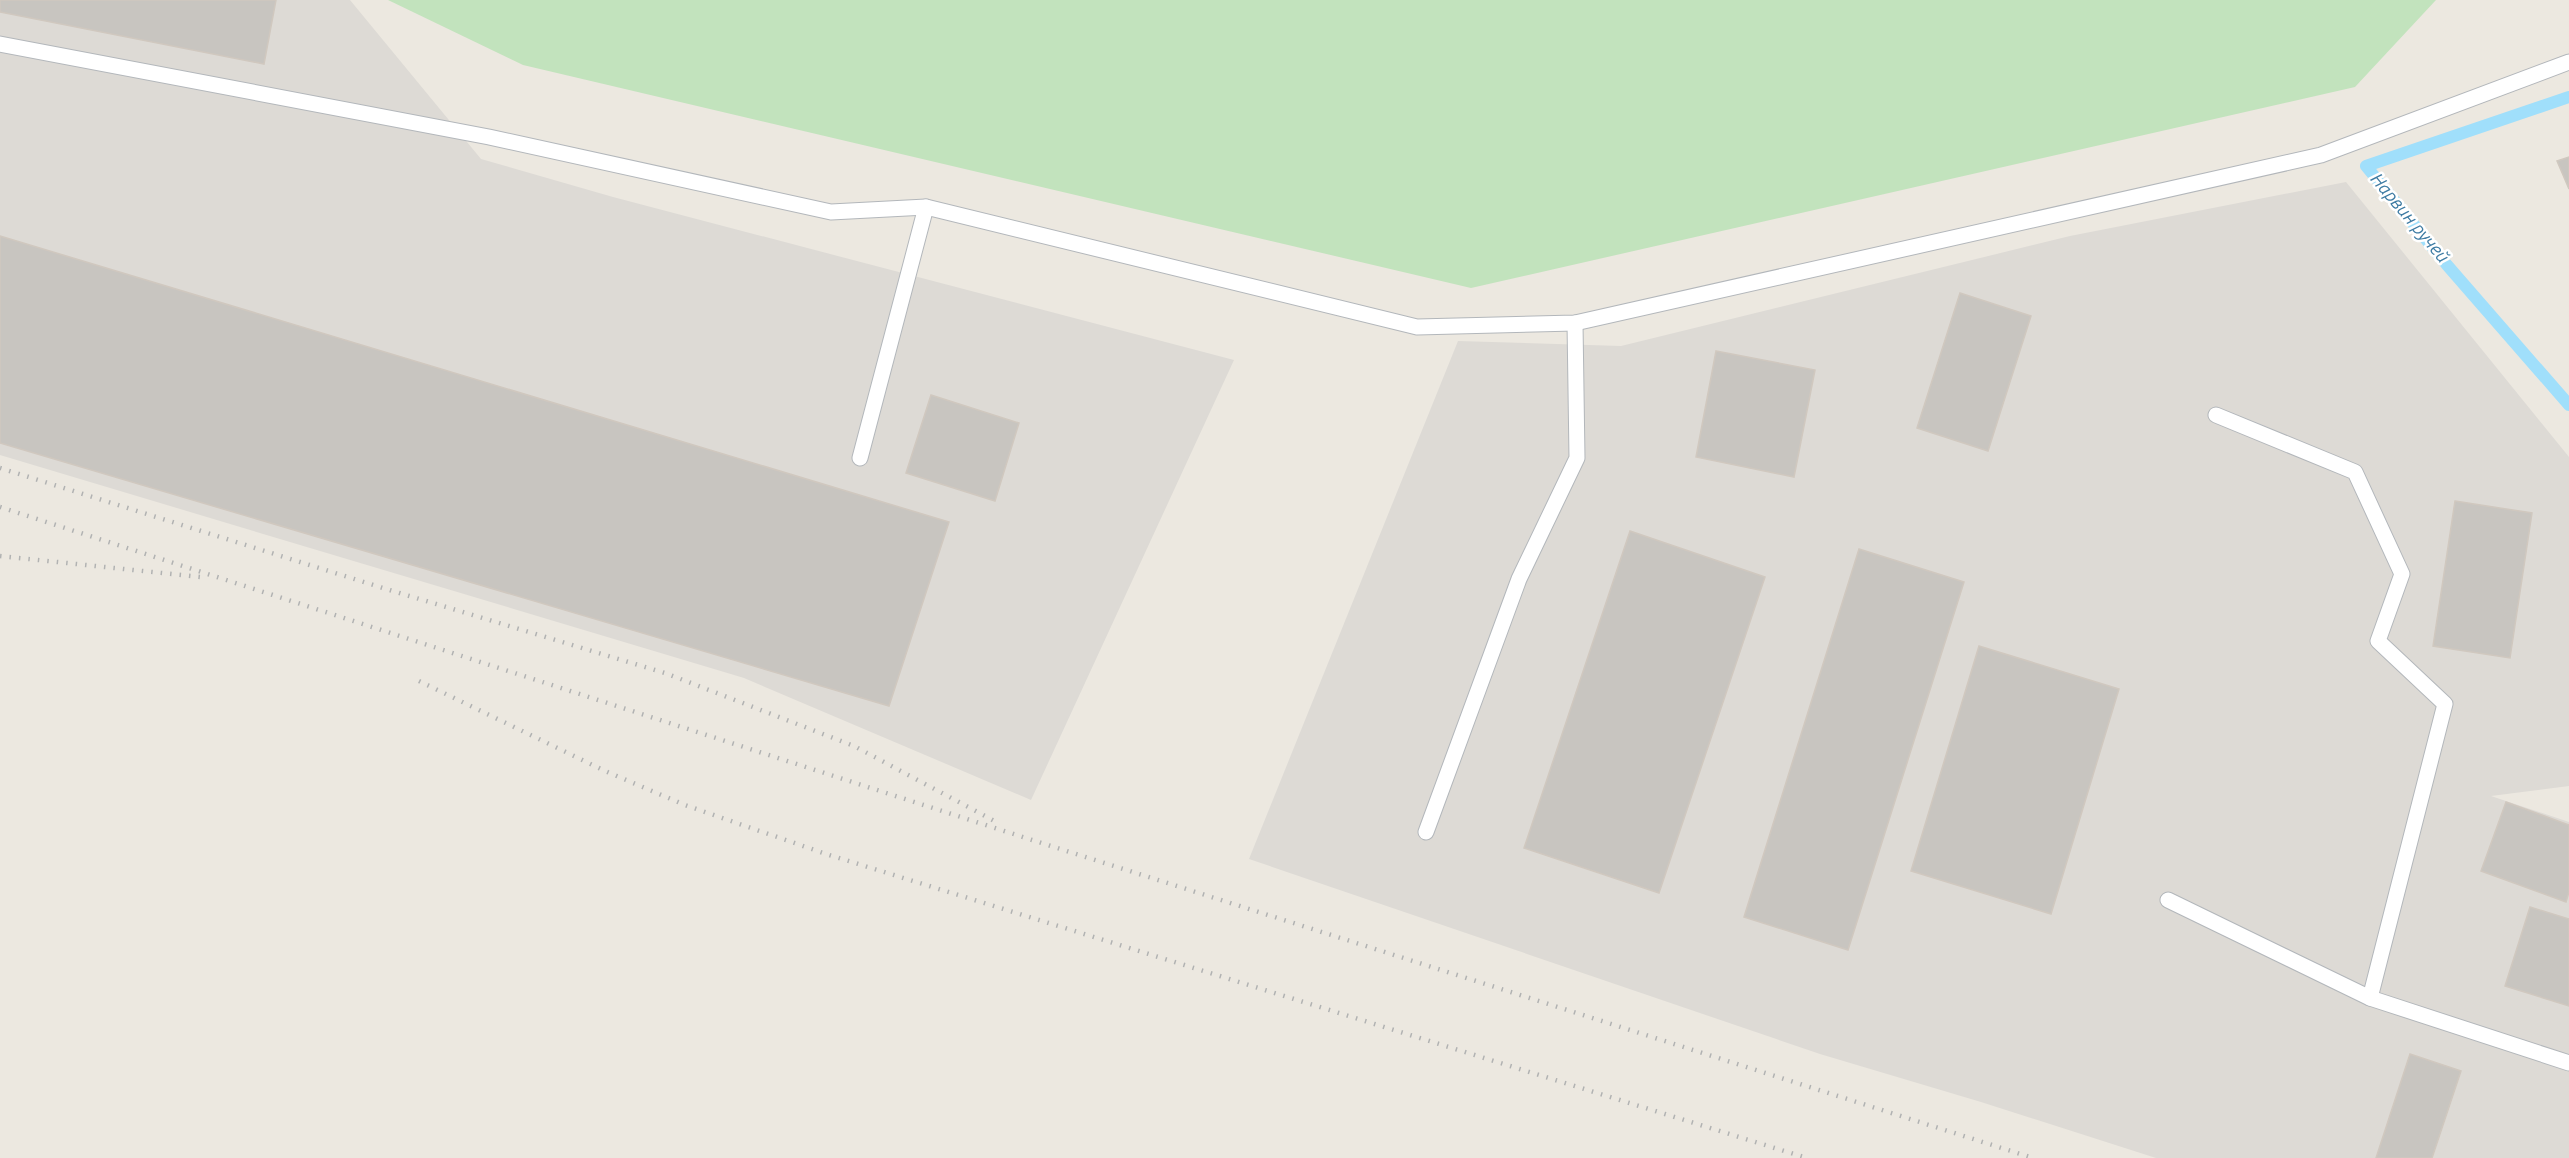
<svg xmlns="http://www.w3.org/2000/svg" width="2569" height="1158" font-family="Ubuntu,sans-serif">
<rect width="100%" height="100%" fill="#ece8e0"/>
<!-- industrial -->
<g fill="#dddad5">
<polygon points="0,0 350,0 481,159 613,197 1234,360 1031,800 744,678 0,455"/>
<polygon points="2346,182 2569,457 2569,786 2491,796 2569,822 2569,1158 2156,1158 1981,1102 1820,1054 1249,859 1458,341 1621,346 2070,236"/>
</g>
<!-- green -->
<polygon fill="#c2e3bd" points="388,0 2436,0 2355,87 1471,288 523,65"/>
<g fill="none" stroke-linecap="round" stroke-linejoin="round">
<!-- stream -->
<polyline stroke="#a0dffb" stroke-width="12" points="2569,97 2366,166 2447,265 2569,405"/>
</g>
<!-- building -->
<g fill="#c8c5c0" stroke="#d0c8bf" stroke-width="1.5">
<polygon points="0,0 276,0 264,64 0,12"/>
<polygon points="2569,157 2569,189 2557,161"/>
<polygon points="0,236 949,522 889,706 0,443"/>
<polygon points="1960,293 2031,316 1988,451 1917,428"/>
<polygon points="1716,351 1815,370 1794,477 1696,457"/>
<polygon points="931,395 1019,423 995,501 906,473"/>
<polygon points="2455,501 2532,513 2510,658 2433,646"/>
<polygon points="1630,531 1765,577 1659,893 1524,848"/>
<polygon points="1859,549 1964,582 1848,950 1744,917"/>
<polygon points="1979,646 2119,689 2051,914 1911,871"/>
<polygon points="2506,802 2569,825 2569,892 2566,902 2481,871"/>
<polygon points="2530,907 2569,919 2569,1006 2505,986"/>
<polygon points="2410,1054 2461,1071 2432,1158 2376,1158"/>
</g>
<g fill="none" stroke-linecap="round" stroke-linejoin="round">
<!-- service casing -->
<g stroke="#b3b7bb" stroke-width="17">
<g id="service">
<polyline points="0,44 489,137 831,212 926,207 1417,327 1575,323 2321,155 2569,62"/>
<polyline points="2216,415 2355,472 2402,574 2378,641 2445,704 2370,998"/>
<polyline points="860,458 926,207"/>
<polyline points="1426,832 1519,579 1577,458 1575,323"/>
<polyline points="2168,900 2370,998 2569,1063"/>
</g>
</g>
<!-- service -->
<use href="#service" stroke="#fff" stroke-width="15"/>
<!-- rail -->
<g stroke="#b1b2b2" stroke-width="4.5" stroke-dasharray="1.5 8" stroke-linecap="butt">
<polyline points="0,468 383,588 665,673 854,746 1000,824"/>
<polyline points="0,507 1029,839 2033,1158"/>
<polyline points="0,556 200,577"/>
<polyline points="419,681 605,771 685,805 826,854 1807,1158"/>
</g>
</g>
<g text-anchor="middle" stroke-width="5" stroke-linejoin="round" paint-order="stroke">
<!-- water labels -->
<g font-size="18" font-style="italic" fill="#3d7ba3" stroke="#fff">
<text transform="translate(2410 218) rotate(50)" y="6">Нарвин ручей</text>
</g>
</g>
</svg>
